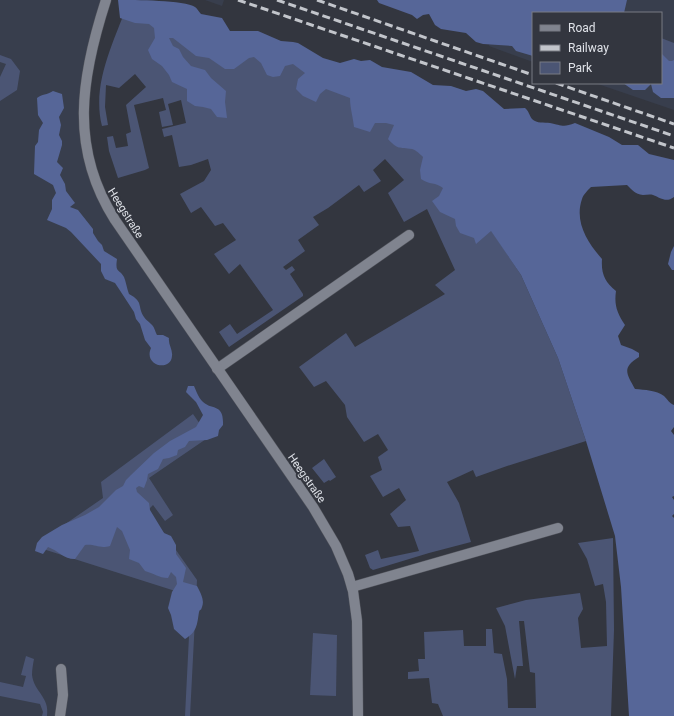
<svg xmlns="http://www.w3.org/2000/svg" width="674" height="716" font-family="Roboto,sans-serif">
<rect width="100%" height="100%" fill="#33363f"/>
<!-- built -->
<g fill="#383e4d">
<polygon points="0,0 106,0 84,97 96,185 313,507 349,579 358,716 0,716"/>
<polygon points="205,0 224,0 222,6"/>
<polygon points="501,0 674,0 674,110 595,83 661,83 661,13 533,13 533,62 489,46"/>
</g>
<!-- green -->
<g fill="#4b5574">
<path d="M129,0L287,54L410,131L491,230L521,275L558,358L586,441L507,466L476,477L473,470L447,482L459,503L471,542L429,553L373,570L370,568L365,555L378,550L381,559L419,551L410,526L398,527L390,514L406,500L399,488L383,497L370,476L382,470L378,457L388,450L378,434L364,442L347,417L345,405L326,381L314,387L299,367L346,333L355,347L445,294L435,285L455,270L427,209L404,222L388,193L404,180L385,159L373,170L381,181L364,192L359,185L328,208L313,217L319,225L298,240L305,251L283,267L286,270L292,266L295,270L290,274L303,294V296L229,347L219,332L230,324L237,334L273,310L240,264L229,274L214,254L236,240L223,223L215,226L201,207L191,213L180,194L204,181L211,170L208,159L191,165L179,167L172,135L164,137L162,129L186,123L181,100L168,104L173,125L162,127L159,112L166,110L163,98L134,105L149,168L145,170L118,178L109,151L107,137L113,136L116,148L128,146L126,134L131,132L126,105L146,87L135,74L119,88L106,85L105,107L108,125L102,126C91,83 115,40 129,0Z"/>
<polygon points="661,38 674,43 674,89 661,83"/>
<polygon points="0,55 11,59 20,71 17,90 0,101 0,77 6,64 0,62"/>
<polygon points="193,414 209,437 149,478 173,515 165,521 153,505 147,511 164,533 197,580 190,716 185,716 191,596 43,549 45,538 103,498 101,482"/>
<polygon points="324,459 336,477 330,481 329,480 324,483 312,468"/>
<polygon points="613,538 614,630 611,716 443,716 438,704 432,703 429,678 408,679 408,672 419,671 418,659 425,659 424,632 463,630 464,646 486,646 486,629 492,629 494,653 502,654 507,679 508,708 536,708 535,673 530,672 524,621 519,621 523,666 517,666 515,679 505,626 496,608 526,600 580,593 583,609 578,618 581,648 607,646 606,602 603,584 595,586 587,559 578,543"/>
<polygon points="313,633 337,635 336,696 310,695"/>
<path d="M26,656L34,659C33,664 32,670 32,675C34,692 50,697 47,716H42L43,712L40,704L0,696V682L23,687L26,676L21,675Z"/>
</g>
<!-- forest -->
<g fill="#566698">
<path d="M118,0C134,0 185,0 195,7C197,8 199,12 201,14L222,18L230,31H258L281,41L293,42L298,43L323,58L340,63L354,59L361,61L370,60L382,67L411,72L433,85L451,86L466,91L476,89L483,91L504,109L525,108C529,111 529,115 532,119C537,124 544,122 550,123C561,125 563,128 575,123L609,137L622,145H638L649,154L674,160V197C666,203 661,198 653,195C650,194 646,195 643,195C635,194 632,190 627,185L591,187C588,190 583,195 582,199C574,222 588,243 602,259C601,274 605,282 616,291C614,305 617,313 625,325L618,336L621,345L632,349L639,353V357C621,368 627,374 635,389C645,390 656,390 664,396C668,400 669,403 674,405V427L671,431L674,435V496L672,497L674,500V514L672,516L674,518V716H629L621,587L615,536L586,441L558,358L521,275L491,231L476,244L474,238L460,233L456,226L455,219L440,212L432,201L439,196L443,188C436,182 429,185 421,179L420,170L423,157C420,154 416,150 412,149C399,147 398,150 388,139L394,125L386,123H375L370,132L354,127C353,117 350,108 350,98L326,89L320,94L316,102L303,96L296,89L298,79L305,73L293,64L285,66L280,76L273,77L267,75L261,63L254,57L249,58L234,69H225L209,58L196,56L173,38H169L173,46L179,49L183,57L191,66L205,70L211,78L226,91L225,102L227,118L217,117L211,109L203,107L195,106L187,101V89L172,82L169,75L162,66L152,59L148,50L155,38L154,28L149,24L135,23L120,18Z"/>
<polygon points="377,0 627,0 624,13 533,13 533,56 516,51 512,46 483,44 476,42 466,33 441,29 435,25 429,14 423,15 417,19 412,15 379,3"/>
<polygon points="661,53 669,61 672,61 674,60 674,98 661,98 653,92 651,84 645,90 633,90 623,83 661,83"/>
<path d="M53,91L62,94L64,108L59,117L61,125L59,135L62,141V145L57,162L63,168L60,175L65,184L66,191L75,203L70,207L78,210L93,229V233L98,241L102,245L104,251L117,259C115,274 119,268 124,277C126,282 127,289 129,294C144,302 137,306 144,317C146,320 148,321 151,324C154,326 155,331 157,335H163L169,338C168,344 173,350 172,356C171,372 143,366 151,348L145,340L140,324L136,319L134,312L119,289L115,283L105,279L101,271V264L71,232L66,228L47,220L52,209V200L56,193L53,185L34,174L35,146L38,142L39,130L43,123L38,115L37,98C42,94 47,95 53,91Z"/>
<polygon points="674,246 674,270 672,270 668,264 671,252"/>
<path d="M188,386H194C196,390 198,397 202,401C211,411 224,402 223,425L219,430L218,436L207,440L189,441L185,447L178,450L177,455L169,458L163,459L158,469L148,474L147,480L144,488L139,486L136,488L137,492L149,503L150,510L164,533L171,536L176,545V554L186,568L183,582L197,586C200,592 205,600 202,607C200,613 201,607 199,612C197,625 197,632 185,639L174,629L171,615L168,608L172,592L177,584L176,577L171,572L168,578C159,578 153,573 145,571L139,563L129,559L130,550L122,531L117,527L110,546C99,549 96,544 85,545L75,559C63,559 59,551 48,547L43,554L35,551L37,543L42,537L62,525L85,515L99,507L116,490L123,486L126,480L131,475L154,453L170,441L196,427L203,415L196,402L186,392Z"/>
</g>
<g fill="none" stroke-linecap="round" stroke-linejoin="round">
<!-- minor casing -->
<g stroke="#51545c" stroke-width="11">
<g id="minor">
<polyline points="217,369 409,235"/>
<polyline points="352,587 558,528"/>
<polyline points="60,716 63,695 61,669"/>
</g>
</g>
<!-- tertiary casing -->
<g stroke="#51545c" stroke-width="11">
<path id="tertiary" d="M106,0C81,77 69,148 115,220L313,507L336,546L348,574L353,591L357,621L358,716"/>
</g>
<!-- minor -->
<use href="#minor" stroke="#80848f" stroke-width="10"/>
<!-- tertiary -->
<use href="#tertiary" stroke="#80848f" stroke-width="10"/>
<!-- rail -->
<g stroke="#c2c5cb" stroke-width="3" stroke-dasharray="8 4" stroke-linecap="butt">
<polyline points="238,0 674,148"/>
<polyline points="277,0 674,136"/>
<polyline points="317,0 533,75"/>
<polyline points="556,83 674,124"/>
</g>
</g>
<g text-anchor="middle" stroke-width="4" stroke-linejoin="round" paint-order="stroke">
<!-- street labels -->
<g font-size="11" fill="#dfe2e8" stroke="#33363f">
<text transform="translate(126 213) rotate(58)" y="4">Heegstraße</text>
<text transform="translate(307 478) rotate(55)" y="4">Heegstraße</text>
</g>
</g>
<!-- legend -->
<rect x="532" y="12" width="130" height="72" fill="#33363f" stroke="#787b83"/>
<rect x="540" y="25" width="20" height="6" fill="#80848f" stroke="#787b83"/>
<text x="568" y="32" font-size="12" fill="#dfe2e8">Road</text>
<rect x="540" y="45" width="20" height="6" fill="#c2c5cb" stroke="#787b83"/>
<text x="568" y="52" font-size="12" fill="#dfe2e8">Railway</text>
<rect x="540" y="62" width="20" height="12" fill="#4b5574" stroke="#787b83"/>
<text x="568" y="72" font-size="12" fill="#dfe2e8">Park</text>
</svg>
